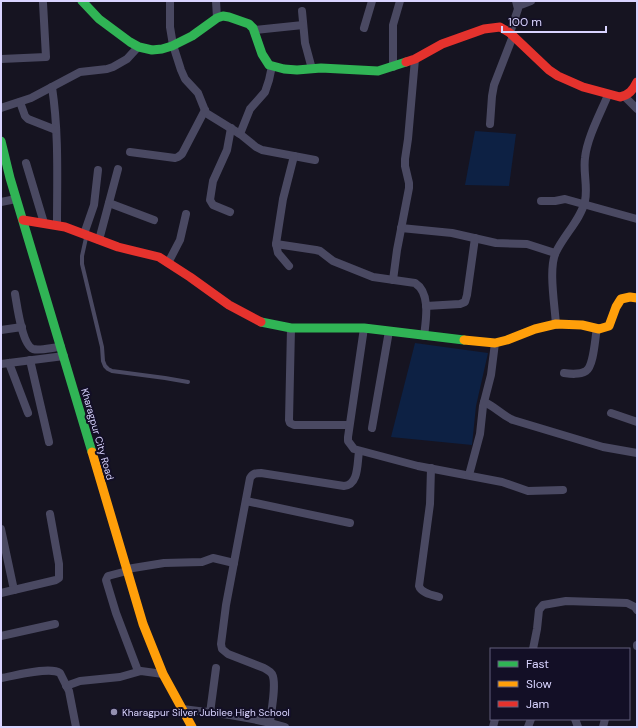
<svg xmlns="http://www.w3.org/2000/svg" width="638" height="728" font-family="'DM Sans',sans-serif">
<rect width="100%" height="100%" fill="#161421"/>
<!-- water -->
<g fill="#0d2144">
<polygon points="475,131 516,134 509,186 465,185"/>
<polygon points="415,343 488,353 476,406 472,445 391,437"/>
</g>
<g fill="none" stroke-linecap="round" stroke-linejoin="round">
<!-- lane -->
<polyline stroke="#4a4962" stroke-width="4" points="86,238 82,256 82,264 102,347 103,361 105,366 108,369 112,371 165,378 188,382"/>
<!-- street -->
<g stroke="#4a4962" stroke-width="8">
<polyline points="170,1 170,27 173,45 181,70 185,79 198,93 206,113 240,134 256,147 262,150 315,160"/>
<polyline points="216,1 217,18"/>
<polyline points="518,6 531,1"/>
<polyline points="302,11 305,43 312,69"/>
<polyline points="364,28 372,1"/>
<polyline points="255,30 303,25"/>
<polyline points="510,33 518,9 516,1"/>
<polyline points="1,59 46,57 43,3"/>
<polyline points="393,67 393,25 400,1"/>
<path d="M52,87C59,133 57,179 57,225"/>
<polyline points="625,97 637,109"/>
<polyline points="20,102 25,116 28,119 56,130"/>
<polyline points="1,108 31,98 80,72 107,69 113,67 127,59 138,47"/>
<polyline points="490,124 492,96 494,85 513,36"/>
<polyline points="240,134 250,109 265,92 269,80 272,66"/>
<polyline points="130,152 175,158 178,157 182,154 205,110"/>
<polyline points="26,163 44,223"/>
<polyline points="541,201 555,201 565,199 637,219"/>
<polyline points="1,202 16,199"/>
<polyline points="109,203 154,220"/>
<polyline points="230,212 213,205 210,200 213,181 227,150 231,128"/>
<polyline points="401,228 452,233 496,243 527,244 555,253"/>
<polyline points="84,234 94,205 98,170"/>
<polyline points="99,240 118,169"/>
<path d="M276,244L316,250L320,251L333,261L373,277L415,283C431,293 426,320 424,336"/>
<polyline points="168,263 180,240 186,214"/>
<polyline points="289,266 278,253 276,244 283,199 294,156"/>
<polyline points="393,280 397,250 409,188 409,183 405,166 405,159 408,139 415,59"/>
<path d="M15,294C17,305 22,345 33,349C41,351 53,347 61,347"/>
<polyline points="426,306 460,304 465,302 467,295 475,238"/>
<path d="M556,325C555,306 548,268 556,252C564,235 581,219 585,201C588,187 583,172 585,158C587,138 600,114 608,95"/>
<polyline points="291,328 289,420 290,423 294,425 349,425"/>
<polyline points="364,328 348,437 348,441 354,449 418,466 502,482 528,491 563,490"/>
<polyline points="1,330 22,327"/>
<polyline points="30,360 49,442"/>
<polyline points="9,363 28,413"/>
<polyline points="1,364 64,356"/>
<path d="M564,373C571,374 579,375 586,371C594,366 595,337 597,328"/>
<path d="M484,402C496,407 500,414 513,420L603,447L637,453"/>
<polyline points="611,413 637,422"/>
<polyline points="372,428 389,331"/>
<path d="M431,468L430,504L419,586C421,593 432,595 439,597"/>
<polyline points="469,475 480,434 483,406 491,375 495,343"/>
<polyline points="246,501 350,523"/>
<polyline points="1,529 14,590"/>
<polyline points="127,569 164,563 202,562 213,558 234,563"/>
<polyline points="127,571 108,576 106,580 116,613 138,671"/>
<polyline points="1,593 56,580 59,578 59,564 50,514"/>
<polyline points="1,636 55,624"/>
<polyline points="637,645 637,646"/>
<polyline points="533,649 537,629 539,610 543,605 566,601 627,603 635,607 637,610"/>
<path d="M1,678C14,676 50,666 60,673L69,691L76,727"/>
<polyline points="66,686 80,681 120,677 141,671 163,674"/>
<path d="M182,709C217,713 252,717 285,727"/>
<polyline points="210,713 216,668"/>
<polyline points="575,719 578,727"/>
<path d="M270,722C271,712 277,683 272,674C270,671 267,670 264,668L228,654L222,649L221,644L226,605L250,478C253,473 256,473 261,473L344,486C359,485 357,463 359,452"/>
<polyline points="493,727 495,719"/>
<polyline points="528,727 531,719"/>
<polyline points="603,727 605,719"/>
</g>
<!-- fast -->
<g stroke="#30b455" stroke-width="9">
<polyline points="82,1 99,19 130,42 139,47 152,50 162,49 172,46 192,36 217,18 223,16 229,17 249,24 253,28 262,54 269,65 284,69 297,70 321,68 378,71 406,62"/>
<polyline points="1,141 10,178 92,452"/>
<polyline points="261,322 291,328 364,328 464,340"/>
</g>
<!-- slow -->
<g stroke="#ff9f0a" stroke-width="9">
<polyline points="464,340 495,343 507,340 535,329 556,324 582,325 599,329 609,326 616,307 621,299 630,297 637,298"/>
<polyline points="92,452 143,624 163,674 192,727"/>
</g>
<!-- jam -->
<g stroke="#e5322d" stroke-width="9">
<path d="M406,62L415,59L442,44L484,29L500,27L510,33L549,70L558,76L583,87L620,97C629,95 633,90 637,82"/>
<polyline points="23,220 65,227 118,247 159,257 190,277 229,305 261,322"/>
</g>
</g>
<!-- markers -->
<circle fill="#9591b1" stroke="#130f26" stroke-width="1.5" cx="114" cy="712" r="4"/>
<g text-anchor="middle" stroke-width="4" stroke-linejoin="round" paint-order="stroke">
<!-- street labels -->
<g font-size="10" fill="#d9d4ff" stroke="#130f26">
<text transform="translate(98 434) rotate(74)" y="4">Kharagpur City Road</text>
</g>
<!-- poi labels -->
<g font-size="10" fill="#d9d4ff" stroke="#130f26" text-anchor="start">
<text x="122" y="716">Kharagpur Silver Jubilee High School</text>
</g>
</g>
<!-- border -->
<rect width="638" height="728" fill="none" stroke="#d9d4ff" stroke-width="4"/>
<!-- legend -->
<rect x="490" y="648" width="140" height="72" fill="#130f26" stroke="#625e7d"/>
<rect x="498" y="661" width="20" height="6" fill="#30b455" stroke="#625e7d"/>
<text x="526" y="668" font-size="12" fill="#d9d4ff">Fast</text>
<rect x="498" y="681" width="20" height="6" fill="#ff9f0a" stroke="#625e7d"/>
<text x="526" y="688" font-size="12" fill="#d9d4ff">Slow</text>
<rect x="498" y="701" width="20" height="6" fill="#e5322d" stroke="#625e7d"/>
<text x="526" y="708" font-size="12" fill="#d9d4ff">Jam</text>
<!-- scale -->
<path d="M502 26v6h104v-6" fill="none" stroke="#d9d4ff" stroke-width="2"/>
<text x="508" y="26" font-size="12" fill="#d9d4ff" stroke="#130f26" stroke-width="3" paint-order="stroke">100 m</text>
</svg>
